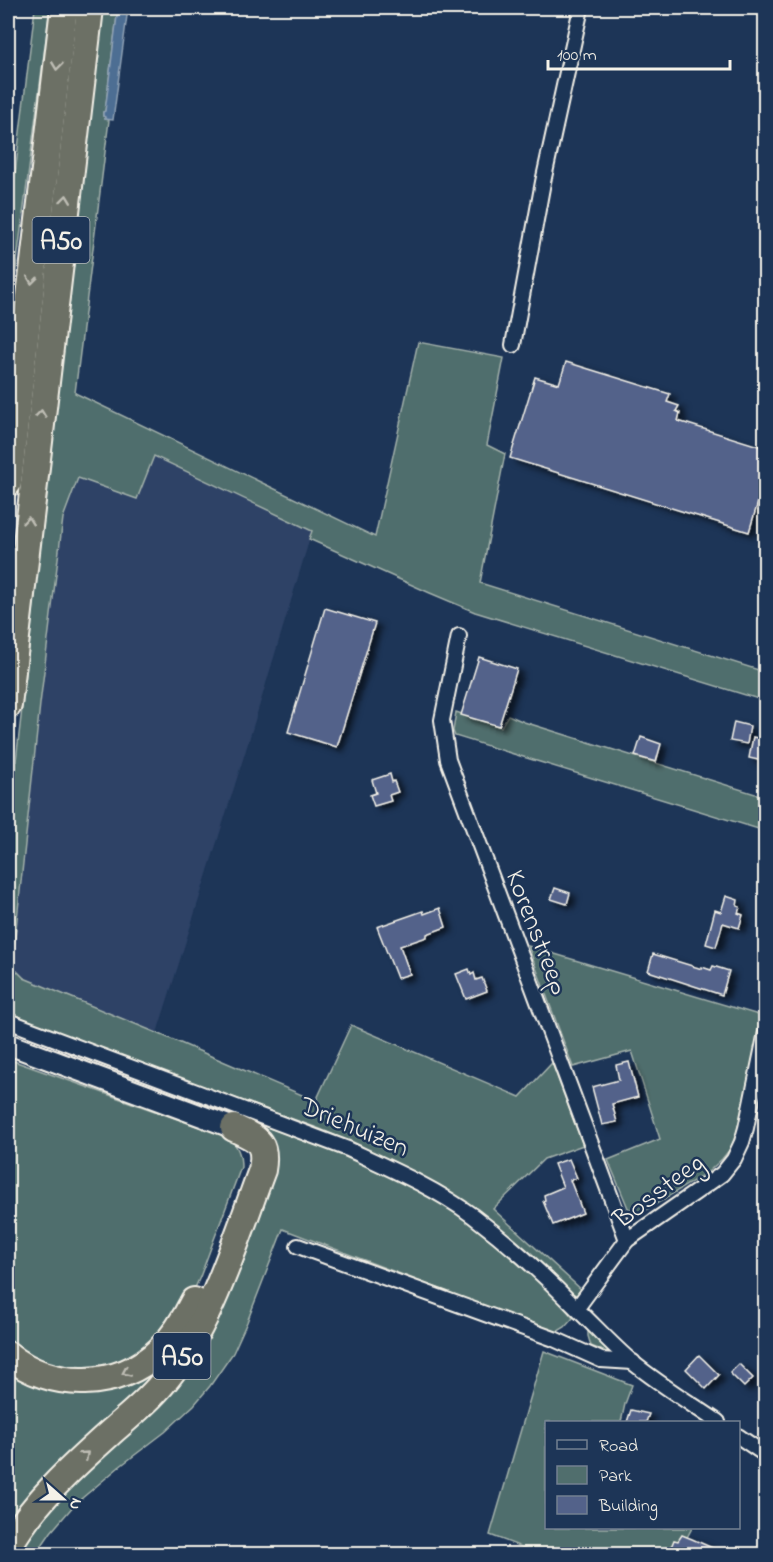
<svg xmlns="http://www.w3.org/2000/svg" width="773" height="1562" font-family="'Indie Flower',sans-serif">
<defs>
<filter id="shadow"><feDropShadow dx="6" dy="4" stdDeviation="3" flood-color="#0009"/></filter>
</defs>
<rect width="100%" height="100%" fill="#1d3557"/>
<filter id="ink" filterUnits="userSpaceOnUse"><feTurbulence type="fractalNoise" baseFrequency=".0167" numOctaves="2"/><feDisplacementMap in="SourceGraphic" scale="12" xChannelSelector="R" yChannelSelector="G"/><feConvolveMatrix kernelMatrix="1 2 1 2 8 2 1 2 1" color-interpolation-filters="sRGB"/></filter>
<g filter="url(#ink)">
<!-- built -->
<polygon fill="#2d4266" points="153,456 312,531 249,740 157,1033 24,978 12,966 40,704 63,518 78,478"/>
<!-- green -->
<g fill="#506e6d" stroke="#a2b0aa" stroke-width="1.5">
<polygon points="35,8 50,8 8,329 8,232"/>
<polygon points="102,8 118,8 105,112 103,112 103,116 105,116 105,119 109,120 75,393 375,537 418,342 504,358 487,445 505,454 480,583 765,672 765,701 475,612 430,593 309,539 312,531 154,456 137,499 78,478 63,518 40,704 12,966 24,978 157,1033 316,1101 351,1025 520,1097 552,1063 583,1145 544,1159 493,1209 584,1292 577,1295 569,1293 474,1211 418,1174 380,1155 320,1129 8,1015 8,831"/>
<polygon points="456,712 501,727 508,715 524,722 765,797 765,831 455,736 453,731"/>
<polygon points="528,946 762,1016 742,1117 731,1148 722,1159 708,1172 640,1214 628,1208 608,1160 660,1139 632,1051 573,1067"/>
<path d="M8,1059L228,1137C238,1146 241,1154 241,1167L200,1277L186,1307L147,1355L73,1377L8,1348Z"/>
<path d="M264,1126L403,1177L483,1229L556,1296L573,1318L565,1327L555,1333L283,1229L247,1322L233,1353L210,1386L194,1405L165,1432L119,1467L75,1504L51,1532L36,1554H9L28,1525L140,1412L275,1151C275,1140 270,1136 262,1129Z"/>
<polygon points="588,1328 617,1356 591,1346 588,1336"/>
<polygon points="544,1351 632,1385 625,1404 621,1422 546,1422 546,1528 692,1528 678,1554 540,1554 490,1535"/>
<polygon points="179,1352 8,1539 8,1362 40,1380"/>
</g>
<!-- water -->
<polygon fill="#4e6e93" stroke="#90a2b5" stroke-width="1.5" points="118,8 128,8 113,120 105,119 105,117 103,116 103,112 105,111"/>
<!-- building -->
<g fill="#53628a" stroke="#f4f1e8" stroke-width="1.5" filter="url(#shadow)">
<polygon points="566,362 670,394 667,402 679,406 676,411 680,413 678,421 765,448 765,479 749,532 510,458 535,377 559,384"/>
<polygon points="325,608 375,623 337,747 288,732"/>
<polygon points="479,657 517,669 499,726 461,715"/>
<polygon points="734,722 750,726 747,744 730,741"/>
<polygon points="641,737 661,744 656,762 635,756"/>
<polygon points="753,737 765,740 763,761 749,758"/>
<polygon points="390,774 392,782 394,781 398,792 389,795 391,801 374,806 370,795 376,793 372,780"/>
<polygon points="555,888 570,893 567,904 551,899"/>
<polygon points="726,896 738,900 737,906 740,907 738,913 743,915 739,928 723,923 716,947 706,944 715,910 721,912"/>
<polygon points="440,908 446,927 427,934 427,937 400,946 410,974 397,978 377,927 423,911 424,914"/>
<polygon points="653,954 702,969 702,967 711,970 713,966 729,971 722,995 648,971"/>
<polygon points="469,969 471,975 474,973 476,980 482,978 487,991 466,999 456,974"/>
<polygon points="629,1062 638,1097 612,1104 617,1122 602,1125 592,1087 619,1080 616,1065"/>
<polygon points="569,1159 577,1178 570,1180 583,1213 553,1225 543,1201 545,1200 544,1195 563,1187 554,1164"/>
<polygon points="699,1355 719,1375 706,1389 686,1369"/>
<polygon points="739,1364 753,1378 744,1387 730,1373"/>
<polygon points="631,1410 649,1414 646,1422 627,1422"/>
<polygon points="682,1535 692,1539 726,1554 668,1554 674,1540 678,1541"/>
</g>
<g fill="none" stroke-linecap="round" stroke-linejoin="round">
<!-- street casing -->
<g stroke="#f4f1e8" stroke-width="18">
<g id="street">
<polyline points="513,345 543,182 581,8"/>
<polyline points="459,636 442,720 448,760 627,1240"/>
<path d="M8,1021L348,1149C391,1169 435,1188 473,1216C510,1244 544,1275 576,1308C595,1326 612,1345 632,1362C659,1384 690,1403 718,1422"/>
<polyline points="298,1246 554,1339 601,1360 633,1362"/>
<polyline points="577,1308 627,1240 722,1174 734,1159 742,1142 746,1128 766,1032"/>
<polyline points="738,1436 766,1455"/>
</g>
</g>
<!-- secondary casing -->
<g stroke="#f4f1e8" stroke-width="24">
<polyline id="secondary" points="8,1044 234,1128"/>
</g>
<!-- highway casing -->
<g stroke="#f4f1e8" stroke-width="30">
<g id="highway">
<polyline points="8,483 64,8"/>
<polyline points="8,705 90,8"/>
<path d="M8,1355C51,1391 119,1390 160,1350C175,1336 185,1319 194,1301"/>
<path d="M8,1547C34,1501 72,1467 111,1432C128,1417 147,1402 161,1385C210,1329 236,1239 262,1170C267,1141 257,1139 234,1128"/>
</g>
</g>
<!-- street -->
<use href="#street" stroke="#1d3557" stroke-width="14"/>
<!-- secondary -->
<use href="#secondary" stroke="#1d3557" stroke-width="20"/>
<!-- highway -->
<use href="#highway" stroke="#6c7065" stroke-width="26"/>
</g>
<!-- one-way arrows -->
<defs><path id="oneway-chevron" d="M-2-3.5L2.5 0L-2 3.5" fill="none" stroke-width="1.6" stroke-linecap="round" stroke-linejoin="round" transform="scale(1.5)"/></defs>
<g stroke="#bebdb4">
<use href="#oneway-chevron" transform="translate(57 66) rotate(97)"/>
<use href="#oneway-chevron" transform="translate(66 199) rotate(-83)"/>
<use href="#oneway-chevron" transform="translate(32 280) rotate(97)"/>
<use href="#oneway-chevron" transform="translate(41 414) rotate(-83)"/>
<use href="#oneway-chevron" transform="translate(28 521) rotate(-84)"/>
<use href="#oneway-chevron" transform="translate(126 1372) rotate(156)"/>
<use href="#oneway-chevron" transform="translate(85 1455) rotate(-42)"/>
</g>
</g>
<g text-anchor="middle" stroke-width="5" stroke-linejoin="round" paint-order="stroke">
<!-- shield labels -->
<g fill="#1d3557" stroke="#b4b9bc" stroke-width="1.5">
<rect x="32.5" y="217" width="57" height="46" rx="4.5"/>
<rect x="153.5" y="1333" width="57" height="46" rx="4.5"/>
</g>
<g font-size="26" font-weight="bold" fill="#f4f1e8">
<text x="61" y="249">A50</text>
<text x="182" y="1365">A50</text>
</g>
<!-- street labels -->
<g font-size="27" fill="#f4f1e8" stroke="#1d3557">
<text transform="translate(538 932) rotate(69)" y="9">Korenstreep</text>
<text transform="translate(355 1126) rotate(23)" y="9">Driehuizen</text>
<text transform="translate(658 1190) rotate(-37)" y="9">Bossteeg</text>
</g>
</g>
<!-- margin -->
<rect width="773" height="1562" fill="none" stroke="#1d3557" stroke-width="30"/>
<rect x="15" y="15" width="743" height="1532" fill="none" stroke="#f4f1e8" stroke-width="2" filter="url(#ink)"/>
<!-- legend -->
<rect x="545" y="1421" width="195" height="108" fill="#1d3557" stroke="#738091" stroke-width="1.5"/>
<rect x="557" y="1440" width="30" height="9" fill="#1d3557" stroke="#738091" stroke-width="1.5"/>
<text x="599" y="1451" font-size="18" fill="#f4f1e8">Road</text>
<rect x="557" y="1466" width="30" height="18" fill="#506e6d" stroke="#738091" stroke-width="1.5"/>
<text x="599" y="1481" font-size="18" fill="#f4f1e8">Park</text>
<rect x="557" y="1496" width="30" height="18" fill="#53628a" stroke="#738091" stroke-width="1.5"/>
<text x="599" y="1511" font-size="18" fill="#f4f1e8">Building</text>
<!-- north arrow -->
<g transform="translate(63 1499) rotate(111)" stroke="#1d3557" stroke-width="4.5" paint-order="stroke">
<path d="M0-4.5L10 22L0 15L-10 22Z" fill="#f4f1e8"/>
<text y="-9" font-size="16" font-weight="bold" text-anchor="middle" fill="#f4f1e8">N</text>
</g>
<!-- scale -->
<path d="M548 60v9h182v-9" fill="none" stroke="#f4f1e8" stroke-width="3"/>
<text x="557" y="60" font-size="18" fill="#f4f1e8" stroke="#1d3557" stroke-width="4.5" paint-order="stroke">100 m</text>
</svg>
